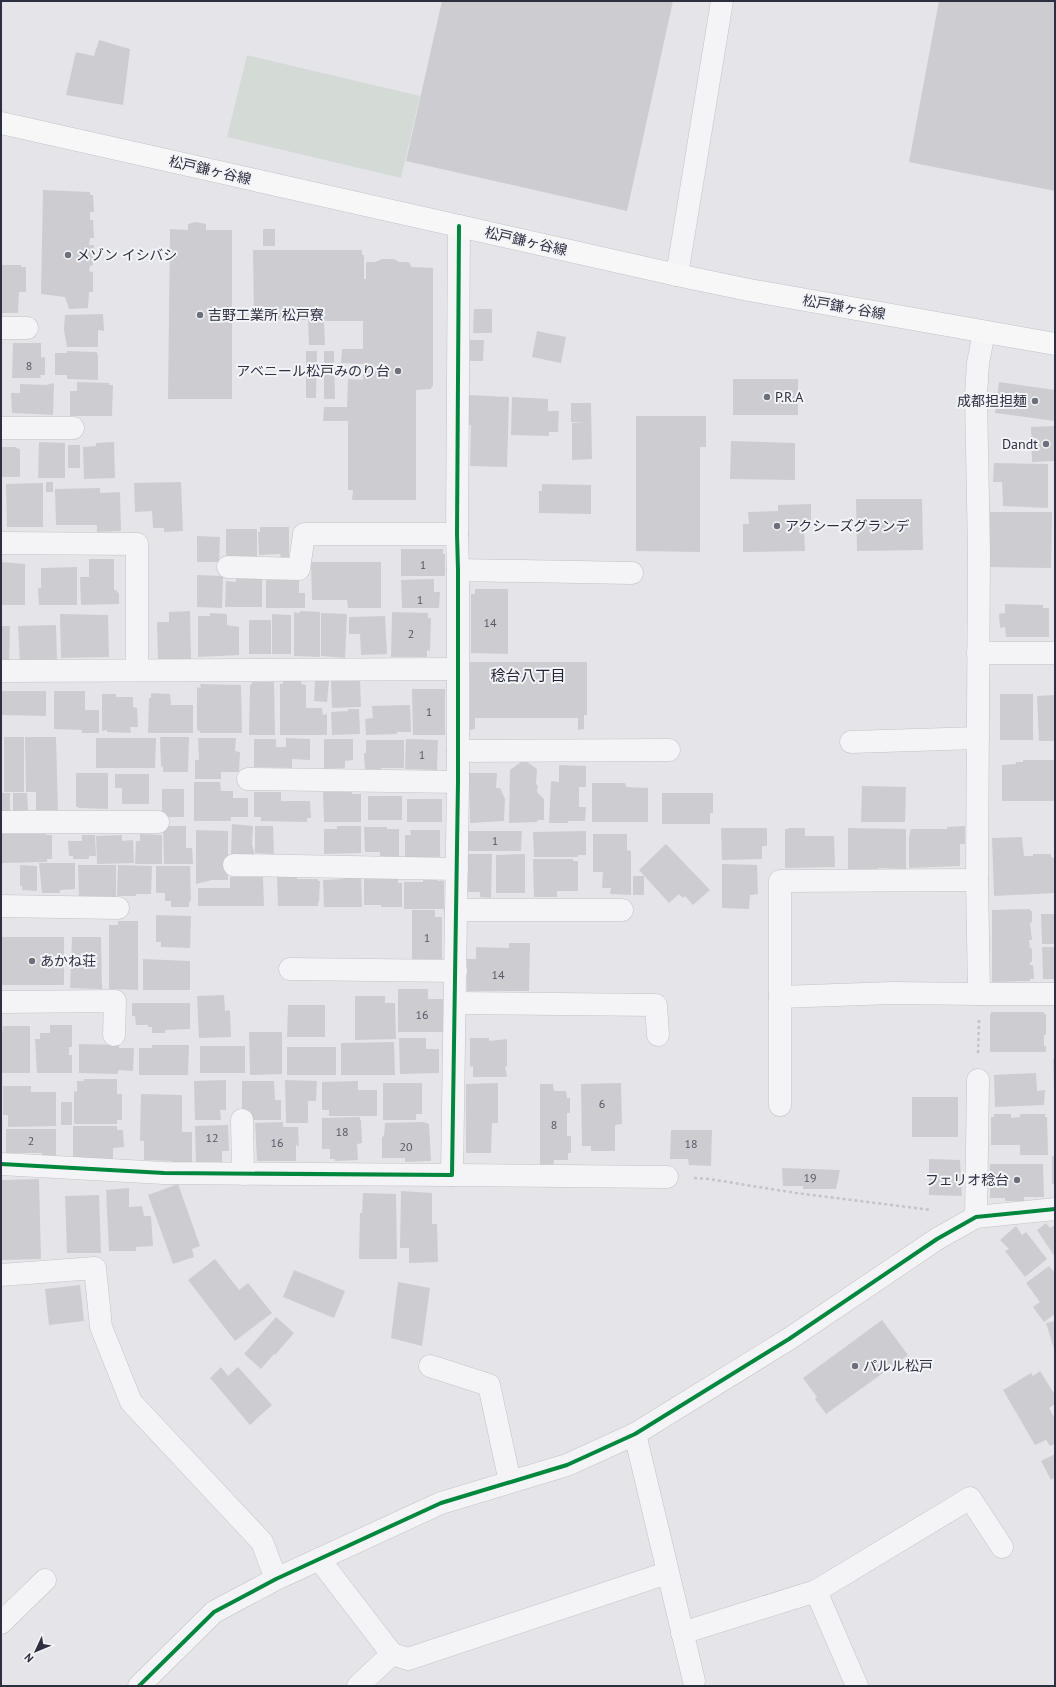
<svg xmlns="http://www.w3.org/2000/svg" width="1056" height="1687" font-family="'PT Sans','Noto Sans JP',sans-serif">
<rect width="100%" height="100%" fill="#e5e5e9"/>
<!-- green -->
<polygon fill="#d4dbd6" points="247,55 420,96 401,178 227,137"/>
<!-- building -->
<g fill="#cdcdd1">
<polygon points="442,1 673,1 627,211 406,161"/>
<polygon points="939,1 1055,1 1055,191 909,162"/>
<polygon points="99,40 130,49 123,105 66,95 76,52 94,56"/>
<polygon points="43,190 90,192 90,195 93,195 94,212 90,212 90,220 93,220 94,238 90,238 89,245 94,245 93,265 90,266 89,271 93,272 93,292 89,292 88,308 69,309 65,297 41,294"/>
<polygon points="196,222 206,224 206,230 232,230 232,399 168,399 170,229 188,230 188,224"/>
<rect x="263" y="229" width="12" height="17"/>
<polygon points="253,250 362,250 362,255 364,255 364,279 366,279 366,263 367,262 375,262 382,259 394,259 399,262 407,262 410,263 411,267 433,268 433,386 432,386 431,389 416,390 416,500 352,500 353,490 348,490 348,421 323,421 324,407 347,407 348,379 363,380 363,364 341,363 342,349 363,349 363,321 324,321 325,345 309,345 308,320 254,319"/>
<polygon points="1,265 21,265 21,267 26,267 26,292 19,292 18,313 1,313"/>
<polygon points="474,309 492,309 492,333 473,333"/>
<polygon points="103,314 104,331 98,330 98,347 67,347 64,330 65,315"/>
<polygon points="537,331 566,337 561,363 532,357"/>
<polygon points="470,340 484,340 483,361 470,361"/>
<polygon points="13,343 41,343 41,358 45,357 45,375 40,375 41,378 12,378"/>
<polygon points="67,351 97,352 97,354 98,354 98,380 67,379 67,375 55,375 55,353 67,353"/>
<polygon points="306,351 317,351 316,398 306,398"/>
<polygon points="324,351 334,351 335,399 324,399"/>
<rect x="733" y="379" width="65" height="36"/>
<polygon points="77,382 109,383 109,385 113,385 112,416 70,416 70,391 77,391"/>
<polygon points="999,382 1055,390 1055,421 995,413"/>
<polygon points="54,383 53,415 12,413 11,393 20,393 20,384 46,385"/>
<polygon points="468,395 509,397 507,467 470,466 471,425 467,425"/>
<polygon points="512,397 548,399 548,411 559,411 558,432 549,432 549,436 511,435"/>
<polygon points="571,403 591,403 592,459 572,460 572,423 585,422 571,422"/>
<polygon points="636,416 706,416 706,447 700,447 700,552 636,551"/>
<polygon points="1055,426 1055,461 1032,462 1031,427"/>
<polygon points="731,441 795,443 795,480 730,479"/>
<polygon points="39,442 65,443 65,478 38,478"/>
<polygon points="114,442 115,478 84,479 83,447 96,446 96,443"/>
<rect x="68" y="445" width="12" height="23"/>
<polygon points="1,447 17,447 16,448 20,449 20,477 1,477"/>
<polygon points="994,463 1048,464 1048,508 1003,506 1002,482 993,482"/>
<rect x="46" y="482" width="7" height="10"/>
<polygon points="181,482 183,531 164,532 164,528 153,528 152,511 135,512 134,483"/>
<polygon points="43,483 43,527 7,527 6,484"/>
<polygon points="542,484 591,485 591,514 539,513 539,491 542,491"/>
<polygon points="100,488 100,493 120,492 121,531 97,532 97,525 56,525 55,489"/>
<polygon points="856,499 922,499 923,550 857,551"/>
<polygon points="811,504 811,528 804,528 805,551 743,552 743,524 749,524 748,512 778,511 778,505"/>
<polygon points="990,512 1052,512 1051,568 990,567"/>
<polygon points="260,527 289,527 289,558 281,558 280,554 259,555 258,532 260,532"/>
<rect x="226" y="529" width="31" height="30"/>
<polygon points="197,536 220,537 219,562 197,562"/>
<polygon points="401,549 443,549 443,554 445,554 445,576 401,576"/>
<polygon points="89,559 114,559 114,590 116,590 119,594 119,604 81,605 80,577 89,577"/>
<polygon points="1,562 25,564 25,605 1,605"/>
<polygon points="311,562 381,562 381,608 348,608 347,600 312,600"/>
<polygon points="77,567 77,605 39,605 38,588 41,588 41,568"/>
<polygon points="197,575 223,576 222,608 197,607"/>
<polygon points="236,579 262,579 262,607 225,607 226,581 236,582"/>
<polygon points="434,579 434,592 440,592 439,608 402,608 401,580"/>
<polygon points="266,580 299,580 299,593 305,593 305,608 266,608"/>
<polygon points="475,589 508,589 508,654 471,653 471,594 475,594"/>
<polygon points="1005,604 1043,605 1043,608 1049,608 1049,637 1006,637 1005,627 1000,628 999,614 1005,613"/>
<polygon points="190,611 191,659 158,660 157,622 169,622 169,612"/>
<polygon points="300,611 320,612 320,657 294,656 294,612 300,613"/>
<polygon points="392,612 428,613 428,618 431,618 430,651 427,650 427,657 391,657"/>
<polygon points="210,613 227,614 227,625 239,627 239,655 198,657 198,616 210,616"/>
<polygon points="321,613 347,614 345,658 321,656"/>
<polygon points="60,614 108,615 109,657 61,658"/>
<polygon points="272,614 291,615 291,654 272,654"/>
<polygon points="385,616 387,654 361,655 360,634 349,634 349,617"/>
<rect x="249" y="620" width="22" height="34"/>
<polygon points="56,625 57,662 20,663 18,626"/>
<polygon points="1,626 10,626 9,664 1,664"/>
<polygon points="470,662 587,662 587,715 584,715 584,729 578,730 578,718 475,718 475,729 470,730"/>
<polygon points="360,680 361,707 332,708 331,681"/>
<polygon points="283,681 301,681 301,684 306,685 306,708 322,708 323,715 327,714 327,735 280,735 280,684 283,684"/>
<polygon points="315,681 329,681 327,702 314,701"/>
<polygon points="252,682 274,682 275,735 249,735 250,685 252,684"/>
<polygon points="200,684 241,685 242,733 200,733 200,731 197,730 197,687 201,688"/>
<polygon points="412,689 445,689 445,735 413,735"/>
<polygon points="1,691 46,691 46,716 1,715"/>
<polygon points="54,691 85,691 85,710 99,710 99,733 82,733 82,730 54,729"/>
<polygon points="151,693 170,694 171,705 193,705 193,733 148,733 149,698 151,698"/>
<polygon points="102,694 116,694 116,697 133,697 133,707 137,708 138,727 130,727 131,733 107,732 107,730 102,731"/>
<rect x="1000" y="694" width="33" height="46"/>
<polygon points="1055,695 1055,741 1039,741 1037,696"/>
<polygon points="410,705 411,732 397,732 397,734 366,735 365,719 373,718 372,706"/>
<polygon points="348,709 359,709 360,734 332,735 331,712 348,711"/>
<rect x="4" y="737" width="20" height="55"/>
<polygon points="25,737 56,737 58,810 36,810 36,792 26,792"/>
<polygon points="160,737 189,737 188,772 163,772 163,767 161,766"/>
<polygon points="96,738 156,738 155,768 96,768"/>
<polygon points="198,738 236,738 235,751 240,752 239,772 221,772 221,779 195,779 195,760 199,760"/>
<polygon points="286,738 310,739 310,760 292,759 292,768 254,767 254,739 276,739 276,747 286,747"/>
<polygon points="324,739 353,739 353,760 345,761 345,768 324,769"/>
<polygon points="406,739 438,740 437,770 405,769"/>
<polygon points="366,740 404,740 404,768 381,768 381,770 365,771 364,753 366,753"/>
<polygon points="1023,760 1055,760 1055,801 1002,801 1002,765 1016,764 1016,762 1023,762"/>
<polygon points="521,762 527,762 537,769 536,784 538,786 537,792 544,799 544,820 538,820 537,822 509,823 510,770"/>
<polygon points="559,765 586,766 586,787 579,787 579,807 586,807 585,821 568,821 568,823 549,823 551,781 559,782"/>
<polygon points="76,773 108,773 108,809 79,808 78,807 76,807"/>
<polygon points="469,773 497,773 496,788 500,788 505,799 504,821 470,823"/>
<polygon points="115,774 149,774 149,804 122,804 122,788 115,788"/>
<polygon points="194,782 220,782 221,791 233,791 233,798 248,798 248,817 231,817 231,821 194,821"/>
<polygon points="592,783 625,783 626,787 648,788 648,822 592,822"/>
<polygon points="862,786 906,787 905,822 861,822"/>
<rect x="162" y="789" width="22" height="28"/>
<polygon points="254,792 281,792 281,801 310,801 311,818 307,818 307,822 261,821 261,817 254,817"/>
<polygon points="323,792 352,792 352,794 361,794 361,822 324,822"/>
<rect x="1" y="793" width="9" height="18"/>
<polygon points="13,793 27,793 28,810 13,811"/>
<polygon points="662,793 713,793 713,813 710,813 710,824 662,824"/>
<rect x="368" y="796" width="34" height="24"/>
<rect x="407" y="799" width="35" height="23"/>
<polygon points="232,824 253,826 252,844 255,856 231,855"/>
<polygon points="163,826 186,826 186,848 192,848 193,864 164,864"/>
<polygon points="255,826 273,826 274,854 255,853"/>
<polygon points="337,826 361,826 361,853 324,854 324,829 337,829"/>
<polygon points="965,826 965,844 960,844 960,866 909,868 909,837 911,829 947,829 947,827"/>
<polygon points="364,827 387,827 387,829 399,829 399,857 380,857 380,852 365,852"/>
<polygon points="721,828 767,828 767,846 762,846 762,859 722,860"/>
<polygon points="788,828 805,828 805,836 834,836 835,867 785,868 785,829 788,829"/>
<polygon points="848,828 906,829 906,869 878,868 878,872 848,871"/>
<polygon points="196,830 228,831 228,880 212,880 196,884"/>
<polygon points="410,830 440,830 440,857 405,857 405,835 411,835"/>
<polygon points="468,831 522,831 521,851 468,851"/>
<polygon points="586,831 586,855 578,855 578,857 534,857 533,832"/>
<polygon points="1,834 46,834 46,835 52,835 52,859 47,859 47,862 1,863"/>
<polygon points="140,834 162,835 162,864 135,864 136,841 140,841"/>
<polygon points="593,834 627,834 627,850 631,851 631,895 610,894 611,888 602,888 603,872 593,872"/>
<polygon points="82,835 95,835 96,856 89,856 89,859 73,859 73,856 69,856 68,841 82,841"/>
<polygon points="122,835 122,841 133,840 134,863 97,864 96,836"/>
<polygon points="1022,837 1024,856 1033,856 1033,854 1051,854 1051,857 1055,858 1055,893 994,896 992,838"/>
<polygon points="666,844 710,890 693,905 685,896 683,898 679,894 669,903 639,870"/>
<polygon points="468,854 492,854 491,898 480,897 480,892 467,892"/>
<polygon points="525,854 525,893 496,893 496,855"/>
<polygon points="533,859 573,859 573,861 578,861 578,891 557,891 557,897 534,897"/>
<polygon points="39,863 75,863 75,889 60,890 60,893 42,893"/>
<polygon points="722,864 757,865 758,894 750,895 749,909 722,908"/>
<polygon points="20,865 37,866 37,891 22,890 22,886 20,886"/>
<polygon points="78,865 116,865 116,897 79,896"/>
<polygon points="118,865 152,866 151,894 136,894 136,896 117,896"/>
<polygon points="156,866 190,866 191,901 189,902 189,907 171,907 171,901 165,901 165,893 156,893"/>
<polygon points="361,876 362,907 324,907 323,880 343,879 343,877"/>
<rect x="633" y="876" width="11" height="19"/>
<polygon points="230,877 263,877 264,906 198,906 198,888 230,888"/>
<polygon points="277,877 297,877 297,879 318,879 318,881 320,881 319,902 318,902 318,906 278,906"/>
<polygon points="364,877 398,877 398,883 402,883 402,907 381,907 381,905 364,905"/>
<polygon points="423,879 437,879 437,881 444,881 444,909 404,909 404,882 423,882"/>
<polygon points="1030,909 1030,911 1032,911 1032,922 1030,923 1032,940 1029,940 1030,949 1032,948 1032,962 1030,962 1030,965 1033,965 1034,979 1030,979 1030,981 992,982 992,910"/>
<polygon points="412,910 435,910 435,917 442,917 442,959 412,959"/>
<polygon points="1041,914 1055,914 1055,944 1042,944"/>
<polygon points="156,915 191,916 190,948 161,947 161,942 156,942"/>
<polygon points="118,921 138,921 138,990 109,989 109,925 118,925"/>
<rect x="1" y="937" width="63" height="48"/>
<polygon points="72,937 101,937 102,989 70,988"/>
<polygon points="509,943 530,943 529,991 467,991 467,959 476,959 476,947 509,948"/>
<polygon points="1042,947 1055,947 1055,979 1043,979"/>
<polygon points="143,959 190,961 190,990 143,990"/>
<polygon points="398,989 428,989 428,999 446,999 446,1032 398,1032"/>
<polygon points="224,995 225,1011 230,1010 231,1037 199,1038 197,996"/>
<polygon points="355,996 385,996 385,1003 395,1003 396,1039 355,1040"/>
<polygon points="132,1003 190,1003 190,1029 165,1030 165,1033 152,1033 152,1027 148,1027 148,1025 136,1025 135,1016 132,1016"/>
<polygon points="288,1005 325,1005 325,1037 287,1037"/>
<polygon points="991,1012 1044,1012 1044,1014 1046,1014 1046,1035 1044,1035 1044,1046 1046,1046 1046,1052 990,1052 990,1014 991,1014"/>
<polygon points="50,1025 72,1025 72,1047 69,1047 69,1055 72,1055 72,1073 37,1073 35,1039 40,1039 40,1033 50,1033"/>
<polygon points="3,1026 30,1026 30,1073 1,1073 1,1035 2,1035"/>
<polygon points="249,1032 282,1032 282,1074 250,1075"/>
<polygon points="399,1038 426,1038 426,1049 439,1049 439,1073 400,1074"/>
<polygon points="470,1038 489,1038 489,1041 507,1039 507,1067 505,1066 507,1077 473,1077 473,1066 470,1067"/>
<polygon points="394,1042 395,1075 341,1075 341,1043"/>
<polygon points="79,1044 119,1045 119,1048 134,1048 133,1071 118,1070 118,1074 79,1073"/>
<polygon points="152,1045 189,1045 188,1075 139,1075 139,1048 152,1048"/>
<rect x="200" y="1046" width="45" height="27"/>
<rect x="287" y="1047" width="49" height="28"/>
<polygon points="1053,1059 1055,1059 1055,1093 1054,1093"/>
<polygon points="1036,1073 1037,1091 1045,1090 1044,1105 995,1107 994,1075"/>
<polygon points="84,1079 117,1079 117,1094 122,1094 122,1120 117,1120 117,1124 74,1124 74,1091 77,1092 77,1081 84,1081"/>
<polygon points="226,1080 226,1110 220,1110 221,1120 195,1120 194,1081"/>
<polygon points="285,1080 317,1081 316,1101 308,1101 308,1123 286,1123"/>
<polygon points="242,1081 274,1081 275,1100 281,1100 281,1120 251,1120 242,1115"/>
<polygon points="358,1081 358,1090 377,1090 377,1116 329,1116 329,1110 322,1110 322,1082"/>
<polygon points="383,1083 422,1083 422,1114 416,1114 416,1120 383,1120"/>
<polygon points="498,1083 498,1123 492,1123 491,1153 466,1153 466,1084"/>
<polygon points="621,1083 622,1124 615,1125 615,1151 591,1151 591,1146 582,1146 581,1084"/>
<polygon points="540,1084 553,1084 554,1091 566,1091 567,1098 570,1098 570,1113 567,1113 567,1136 571,1136 571,1153 568,1153 568,1160 554,1160 553,1167 540,1167"/>
<polygon points="3,1086 31,1086 31,1092 56,1092 56,1126 8,1127 8,1115 3,1115"/>
<polygon points="141,1094 182,1095 182,1132 192,1132 192,1163 172,1163 172,1161 144,1160 144,1141 140,1141"/>
<rect x="912" y="1097" width="46" height="40"/>
<rect x="61" y="1102" width="11" height="23"/>
<polygon points="994,1114 1011,1114 1011,1118 1020,1117 1020,1114 1045,1114 1045,1117 1047,1117 1048,1155 1020,1155 1020,1145 991,1145 991,1117 994,1117"/>
<polygon points="360,1117 360,1120 361,1120 362,1143 357,1144 358,1160 335,1161 335,1159 330,1159 330,1149 322,1149 322,1118"/>
<polygon points="283,1122 283,1127 298,1127 299,1146 296,1145 296,1161 257,1161 255,1123"/>
<polygon points="424,1122 429,1124 431,1161 405,1162 405,1158 382,1158 382,1137 384,1136 385,1123"/>
<polygon points="228,1125 229,1151 222,1151 222,1164 196,1164 195,1126"/>
<polygon points="73,1126 117,1126 117,1130 123,1130 124,1147 113,1148 113,1160 81,1161 81,1157 73,1157"/>
<polygon points="6,1129 56,1129 56,1158 42,1159 42,1153 6,1153"/>
<polygon points="671,1130 712,1130 711,1166 689,1165 688,1159 670,1159"/>
<rect x="1052" y="1156" width="3" height="28"/>
<polygon points="929,1159 960,1160 962,1196 929,1195"/>
<polygon points="990,1164 1043,1164 1044,1197 1024,1197 1024,1201 1005,1201 1005,1198 990,1198"/>
<polygon points="782,1168 840,1170 836,1189 803,1189 803,1186 783,1186"/>
<polygon points="39,1179 41,1259 1,1260 1,1180"/>
<polygon points="178,1184 200,1246 192,1249 194,1257 173,1264 148,1195"/>
<polygon points="129,1188 129,1207 142,1206 144,1216 151,1216 153,1246 136,1247 136,1251 109,1251 106,1190"/>
<polygon points="401,1191 432,1193 432,1224 437,1224 438,1262 409,1263 409,1248 400,1248"/>
<polygon points="363,1193 396,1194 397,1259 359,1259 360,1213 362,1213"/>
<polygon points="99,1195 101,1253 67,1253 65,1196"/>
<polygon points="1046,1223 1050,1228 1055,1225 1055,1257 1037,1230"/>
<polygon points="1016,1226 1022,1235 1026,1232 1047,1259 1025,1277 1005,1251 1009,1249 1000,1240"/>
<polygon points="215,1259 239,1290 248,1283 272,1313 235,1341 188,1280"/>
<polygon points="1049,1266 1055,1273 1055,1314 1044,1322 1033,1307 1040,1302 1026,1283"/>
<polygon points="294,1270 345,1291 334,1318 283,1297"/>
<polygon points="398,1282 430,1288 422,1346 391,1338"/>
<polygon points="80,1285 84,1321 49,1325 45,1289"/>
<polygon points="276,1317 294,1333 275,1355 274,1354 261,1369 244,1354"/>
<polygon points="882,1320 908,1355 826,1414 815,1399 817,1397 803,1378"/>
<polygon points="1055,1321 1055,1352 1046,1323"/>
<polygon points="221,1367 228,1376 238,1367 272,1405 250,1425 210,1378"/>
<polygon points="1040,1371 1055,1395 1055,1404 1049,1408 1055,1419 1055,1444 1050,1446 1046,1440 1035,1445 1003,1390 1031,1373 1033,1376"/>
<polygon points="1055,1454 1055,1481 1054,1478 1051,1480 1041,1461"/>
</g>
<g fill="none" stroke-linecap="round" stroke-linejoin="round">
<!-- minor casing -->
<g stroke="#c3c3c7" stroke-width="23">
<g id="minor">
<polyline points="677,275 722,1"/>
<polyline points="1,328 27,328"/>
<polyline points="984,332 978,363 976,396 979,552 977,880 979,994 1055,994"/>
<polyline points="1,428 73,428"/>
<polyline points="1,543 137,544 137,670"/>
<polyline points="228,567 299,569 304,534 457,534"/>
<polyline points="458,570 632,573"/>
<polyline points="978,653 1055,653"/>
<polyline points="1,671 458,669"/>
<polyline points="851,742 978,738"/>
<polyline points="458,751 669,750"/>
<polyline points="248,779 458,782"/>
<polyline points="1,822 158,822"/>
<polyline points="234,865 457,869"/>
<polyline points="977,880 780,881 780,997 892,993 979,994"/>
<polyline points="1,906 118,908"/>
<polyline points="456,910 622,910"/>
<polyline points="290,969 456,971"/>
<polyline points="1,1002 115,1001 114,1035"/>
<polyline points="456,1003 656,1005 658,1035"/>
<polyline points="780,1105 780,997"/>
<polyline points="242,1120 243,1174"/>
<polyline points="1,1164 164,1173 452,1175 458,782 458,570 457,534 459,226"/>
<polyline points="452,1175 667,1177"/>
<polyline points="976,1217 978,1080"/>
<polyline points="1,1275 95,1268 101,1327 131,1402 262,1542 276,1579"/>
<polyline points="430,1366 489,1385 510,1482"/>
<polyline points="635,1434 694,1681"/>
<polyline points="319,1559 392,1654"/>
<polyline points="816,1591 857,1686"/>
<polyline points="1,1623 45,1580"/>
<polyline points="682,1633 816,1591 970,1498 1002,1547"/>
<polyline points="139,1686 214,1612 276,1579 441,1503 567,1465 635,1434 789,1339 937,1239 976,1217 1055,1209"/>
<polyline points="358,1686 392,1654 408,1659 667,1573"/>
</g>
</g>
<!-- major casing -->
<g stroke="#c1c2c6" stroke-width="23">
<polyline id="major" points="1,123 677,275 749,290 1055,344"/>
</g>
<!-- path -->
<g stroke="#c4c4c8" stroke-width="2.5" stroke-dasharray="3 3" stroke-linecap="butt">
<polyline points="978,1053 979,1020"/>
<polyline points="694,1178 709,1179 796,1193 931,1210"/>
</g>
<!-- minor -->
<use href="#minor" stroke="#f4f4f6" stroke-width="22"/>
<!-- major -->
<use href="#major" stroke="#f7f7f8" stroke-width="22"/>
<!-- cycleway casing -->
<g stroke="#f3f4f7" stroke-width="6">
<g id="cycleway">
<polyline points="1,1164 164,1173 452,1175 458,782 458,570 457,534 459,226"/>
<polyline points="139,1686 214,1612 276,1579 441,1503 567,1465 635,1434 789,1339 937,1239 976,1217 1055,1209"/>
</g>
</g>
<!-- cycleway -->
<use href="#cycleway" stroke="#00873e" stroke-width="4"/>
</g>
<!-- markers -->
<g fill="#6d6f7b" stroke="#f3f4f7" stroke-width="1.5">
<circle cx="68" cy="255" r="4"/>
<circle cx="200" cy="315" r="4"/>
<circle cx="398" cy="371" r="4"/>
<circle cx="767" cy="397" r="4"/>
<circle cx="1035" cy="401" r="4"/>
<circle cx="1046" cy="444" r="4"/>
<circle cx="777" cy="526" r="4"/>
<circle cx="32" cy="961" r="4"/>
<circle cx="1017" cy="1180" r="4"/>
<circle cx="855" cy="1366" r="4"/>
</g>
<g text-anchor="middle" stroke-width="4" stroke-linejoin="round" paint-order="stroke">
<!-- number labels -->
<g font-size="12" fill="#565765">
<text x="29" y="370">8</text>
<text x="423" y="569">1</text>
<text x="420" y="604">1</text>
<text x="490" y="627">14</text>
<text x="411" y="638">2</text>
<text x="429" y="716">1</text>
<text x="422" y="759">1</text>
<text x="495" y="845">1</text>
<text x="427" y="942">1</text>
<text x="498" y="979">14</text>
<text x="422" y="1019">16</text>
<text x="602" y="1108">6</text>
<text x="554" y="1129">8</text>
<text x="342" y="1136">18</text>
<text x="212" y="1142">12</text>
<text x="31" y="1145">2</text>
<text x="277" y="1147">16</text>
<text x="691" y="1148">18</text>
<text x="406" y="1151">20</text>
<text x="810" y="1182">19</text>
</g>
<!-- street labels -->
<g font-size="14" fill="#2d2f40" stroke="#f3f4f7">
<text transform="translate(210 170) rotate(13)" y="5">松戸鎌ヶ谷線</text>
<text transform="translate(526 241) rotate(13)" y="5">松戸鎌ヶ谷線</text>
<text transform="translate(844 307) rotate(10)" y="5">松戸鎌ヶ谷線</text>
</g>
<!-- poi labels -->
<g font-size="14" fill="#2d2f40" stroke="#f3f4f7" text-anchor="start">
<text x="76" y="260">メゾン イシバシ</text>
<text x="208" y="320">吉野工業所 松戸寮</text>
<text x="390" y="376" text-anchor="end">アベニール松戸みのり台</text>
<text x="775" y="402">P.R.A</text>
<text x="1027" y="406" text-anchor="end">成都担担麺</text>
<text x="1038" y="449" text-anchor="end">Dandt</text>
<text x="785" y="531">アクシーズグランデ</text>
<text x="40" y="966">あかね荘</text>
<text x="1009" y="1185" text-anchor="end">フェリオ稔台</text>
<text x="863" y="1371">パルル松戸</text>
</g>
<!-- neighbourhood labels -->
<g font-size="15" fill="#1f2032" stroke="#f3f4f7">
<text x="528" y="681">稔台八丁目</text>
</g>
</g>
<!-- border -->
<rect width="1056" height="1687" fill="none" stroke="#2d2f40" stroke-width="4"/>
<!-- north arrow -->
<g transform="translate(36 1651) rotate(226)" stroke="#f3f4f7" stroke-width="3" paint-order="stroke">
<path d="M0-3L7 15L0 10L-7 15Z" fill="#2d2f40"/>
<text y="-6" font-size="11" font-weight="bold" text-anchor="middle" fill="#2d2f40">N</text>
</g>
</svg>
